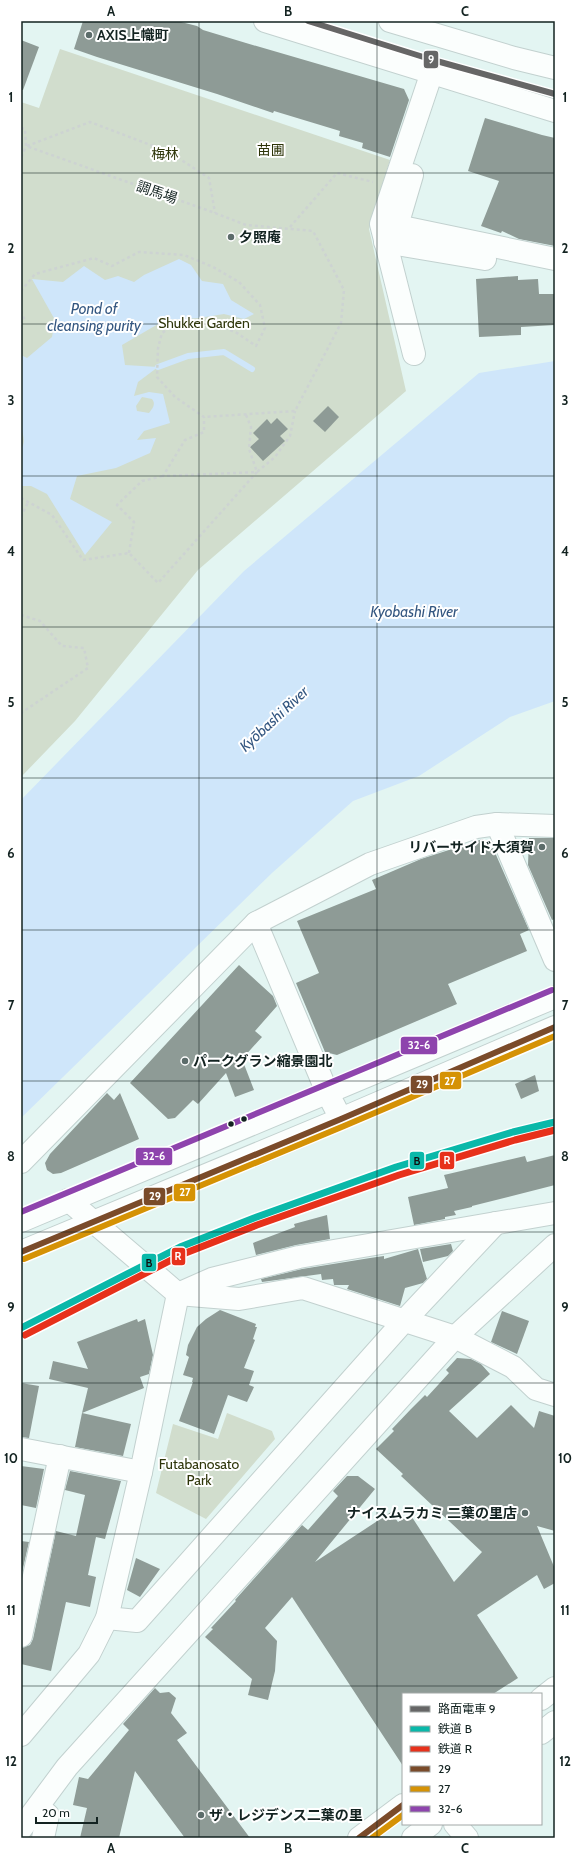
<svg xmlns="http://www.w3.org/2000/svg" width="576" height="1859" font-family="Cabin,'Noto Sans JP',sans-serif">
<rect width="100%" height="100%" fill="#e3f5f2"/>
<!-- green -->
<g fill="#d1ddcd">
<polygon points="60,49 390,160 369,229 406,391 198,570 75,721 21,777 21,102 39,108"/>
<polygon points="227,1413 272,1431 275,1439 206,1519 156,1493 173,1424 218,1439"/>
</g>
<!-- water -->
<g fill="#cfe6fa" fill-rule="evenodd">
<path d="M179,259L191,265L202,281L223,284L231,300L254,314L244,319L224,314L199,318L165,320L122,345L125,365L158,367L138,382L134,396L149,392L163,394L170,423L144,431L137,440L156,438L150,453L116,468L77,476L70,499L112,522L85,555L47,494L31,486H21V449C26,443 23,434 21,427V355L27,358L52,337L55,320L32,279L63,282L84,266L105,280L118,276L134,282L144,275ZM142,397L152,399C156,404 153,408 149,413L137,411L136,406Z"/>
<polygon points="555,361 555,701 510,717 419,776 353,801 272,873 21,1118 21,800 244,571 479,373"/>
</g>
<g fill="none" stroke-linecap="round" stroke-linejoin="round">
<!-- stream -->
<polyline stroke="#cfe6fa" stroke-width="6" points="158,367 188,356 224,352 252,369"/>
</g>
<!-- building -->
<g fill="#8e9b96">
<polygon points="83,21 177,21 197,26 203,30 246,43 404,89 409,100 390,157 362,148 363,143 339,136 340,131 274,111 273,113 217,94 97,57 74,49"/>
<polygon points="21,40 39,47 23,90 21,90"/>
<polygon points="485,118 542,135 555,138 555,246 519,239 502,231 501,233 481,226 499,181 468,171"/>
<polygon points="518,276 518,280 538,279 539,294 555,294 555,325 521,327 521,335 479,337 476,279"/>
<polygon points="328,406 339,417 325,432 313,421"/>
<polygon points="277,418 288,429 280,436 285,441 263,461 250,447 259,439 253,433 267,419 271,424"/>
<polygon points="529,838 555,838 555,919 552,920 528,865"/>
<polygon points="483,839 489,850 493,848 529,930 520,934 527,951 448,984 457,1004 337,1055 325,1052 296,983 319,973 297,921 376,889 372,880 421,859"/>
<polygon points="239,965 273,996 277,1006 255,1031 262,1037 242,1059 254,1090 235,1097 226,1073 198,1104 193,1100 175,1118 168,1119 130,1083"/>
<polygon points="535,1075 539,1091 521,1099 515,1084"/>
<polygon points="107,1093 114,1100 120,1093 139,1139 61,1173 53,1174 47,1170 45,1163 50,1154"/>
<polygon points="555,1155 555,1185 472,1206 472,1207 454,1211 456,1215 445,1217 445,1219 414,1225 408,1197 448,1188 444,1175 525,1156 527,1162"/>
<polygon points="327,1215 330,1239 296,1245 256,1255 253,1243 295,1227 294,1224"/>
<polygon points="451,1244 453,1251 448,1256 423,1262 420,1249"/>
<polygon points="418,1249 427,1279 423,1283 405,1288 400,1306 347,1289 349,1285 334,1285 333,1279 322,1280 321,1274 262,1282 261,1279 302,1269 370,1258 384,1256 384,1259"/>
<polygon points="220,1310 256,1324 255,1327 257,1327 253,1339 255,1340 244,1368 254,1371 249,1385 254,1387 247,1402 228,1395 214,1434 179,1421 193,1382 192,1382 193,1378 183,1375 189,1357 186,1355 188,1345 197,1327 206,1319"/>
<polygon points="502,1311 529,1321 517,1354 491,1342"/>
<polygon points="137,1319 138,1322 145,1319 153,1355 149,1374 140,1377 144,1388 82,1413 88,1388 49,1379 53,1361 88,1369 77,1342"/>
<polygon points="457,1358 471,1359 481,1364 490,1374 449,1411 477,1438 511,1405 534,1428 539,1411 555,1416 555,1531 537,1526 555,1569 555,1583 544,1589 537,1575 477,1615 518,1678 493,1694 403,1694 403,1766 292,1597 265,1628 277,1641 275,1671 268,1700 248,1695 252,1679 205,1637 213,1629 211,1628 236,1601 235,1600 302,1525 308,1530 338,1496 333,1491 347,1476 358,1476 375,1489 315,1562 391,1512 398,1522 410,1514 454,1582 482,1552 401,1476 403,1474 376,1449 394,1431 392,1429 411,1409 425,1395 427,1397 449,1373 446,1370"/>
<polygon points="21,1383 39,1386 29,1438 21,1437"/>
<polygon points="82,1413 131,1424 123,1456 75,1447"/>
<polygon points="21,1466 44,1469 36,1508 21,1505"/>
<polygon points="70,1471 121,1481 105,1539 96,1537 88,1575 96,1577 90,1607 66,1602 51,1671 21,1664 21,1648 30,1645 33,1639 56,1531 76,1536 85,1495 65,1490"/>
<polygon points="21,1541 29,1542 21,1577"/>
<polygon points="136,1558 160,1569 140,1597 127,1590"/>
<polygon points="155,1688 160,1693 169,1692 176,1698 171,1713 187,1733 177,1740 250,1838 185,1838 135,1771 119,1838 80,1838 87,1808 73,1805 79,1777 88,1779 129,1730 123,1724"/>
</g>
<g fill="none" stroke-linecap="round" stroke-linejoin="round">
<!-- minor casing -->
<g stroke="#c2d1cf" stroke-width="24">
<g id="minor">
<polyline points="412,175 399,219 402,227 555,259"/>
<polyline points="385,242 485,259"/>
<polyline points="414,354 381,224 432,72"/>
<polyline points="497,824 555,960"/>
<polyline points="256,923 327,1092 341,1119"/>
<polyline points="21,1162 256,923 370,864 476,827 497,824 555,826"/>
<polyline points="68,1200 178,1294 239,1299 303,1288 455,1337 513,1367 536,1389 555,1395"/>
<polyline points="21,1449 141,1472"/>
<polyline points="107,1618 137,1621 404,1321 496,1223"/>
<polyline points="21,1636 60,1456"/>
<polyline points="21,1735 89,1654 107,1618 141,1472 178,1294 212,1279 299,1257 555,1213"/>
<polyline points="38,1807 48,1815 43,1838"/>
<polyline points="21,1829 67,1767 455,1337 555,1245"/>
</g>
</g>
<!-- tertiary casing -->
<g stroke="#c2d1cf" stroke-width="24">
<g id="tertiary">
<polyline points="265,21 555,111"/>
<polyline points="390,21 514,58 555,68"/>
<polyline points="455,1824 467,1838"/>
</g>
</g>
<!-- primary casing -->
<g stroke="#c2d1cf" stroke-width="24">
<g id="primary">
<polyline points="21,1221 555,997"/>
<polyline points="21,1252 341,1119 555,1027"/>
<polyline points="541,1699 555,1688"/>
<polyline points="541,1733 555,1722"/>
<polyline points="359,1838 403,1805"/>
<polyline points="413,1838 431,1824"/>
</g>
</g>
<!-- path -->
<g stroke="#cdd3d2" stroke-width="2.5" stroke-dasharray="3 3" stroke-linecap="butt">
<polyline points="21,128 25,129 26,146 21,158"/>
<polyline points="27,146 90,122 169,152 209,178 215,213"/>
<polyline points="290,227 337,173 373,182"/>
<polyline points="21,291 35,274 94,258 112,266 139,252 184,255 213,267 239,282 260,305 265,328 256,346 237,333 211,322 175,324 162,333 158,348 157,377 175,397 204,417 295,411 341,323 344,290 313,231 246,225 215,213 26,146"/>
<polyline points="21,311 25,321"/>
<polyline points="246,415 251,427 249,449 257,472 275,457 290,436 295,411"/>
<polyline points="21,498 52,515 83,560 129,553 158,583 257,472 163,476 185,440 204,432 204,417"/>
<polyline points="21,517 28,502"/>
<polyline points="129,553 134,522 117,505 142,481 163,476"/>
<polyline points="21,615 40,621 62,646 84,648 88,668 21,713"/>
</g>
<!-- minor -->
<use href="#minor" stroke="#fbfefd" stroke-width="22"/>
<!-- tertiary -->
<use href="#tertiary" stroke="#fbfefd" stroke-width="22"/>
<!-- primary -->
<use href="#primary" stroke="#fbfefd" stroke-width="22"/>
<!-- bus-1 casing -->
<g stroke="#fff" stroke-width="9">
<g id="bus-1">
<polyline points="21,1252 341,1119 555,1027"/>
<polyline points="359,1838 403,1805"/>
</g>
</g>
<!-- bus-2 casing -->
<g stroke="#fff" stroke-width="9">
<g id="bus-2">
<polyline points="24,1259 344,1126 555,1036"/>
<polyline points="372,1838 403,1815"/>
</g>
</g>
<!-- bus-3 casing -->
<g stroke="#fff" stroke-width="9">
<polyline id="bus-3" points="21,1212 552,990"/>
</g>
<!-- bus-1 -->
<use href="#bus-1" stroke="#7a4b2a" stroke-width="6"/>
<!-- bus-2 -->
<use href="#bus-2" stroke="#d59205" stroke-width="6"/>
<!-- bus-3 -->
<use href="#bus-3" stroke="#8e44ad" stroke-width="6"/>
<!-- rail-1 casing -->
<g stroke="#fff" stroke-width="10">
<polyline id="rail-1" points="21,1328 180,1247 254,1218 396,1167 513,1132 555,1122"/>
</g>
<!-- rail-2 casing -->
<g stroke="#fff" stroke-width="10">
<polyline id="rail-2" points="25,1335 183,1254 257,1225 399,1175 515,1140 555,1130"/>
</g>
<!-- rail-1 -->
<use href="#rail-1" stroke="#0ab8a9" stroke-width="7"/>
<!-- rail-2 -->
<use href="#rail-2" stroke="#e7311b" stroke-width="7"/>
<!-- tram-1 casing -->
<g stroke="#fff" stroke-width="9">
<polyline id="tram-1" points="308,21 433,60 555,94"/>
</g>
<!-- tram-1 -->
<use href="#tram-1" stroke="#666" stroke-width="6"/>
</g>
<!-- grid -->
<path fill="none" stroke="#132321" stroke-width="1" stroke-opacity="0.55" d="M199,21V1838M377,21V1838M21,173H555M21,324H555M21,476H555M21,627H555M21,778H555M21,930H555M21,1081H555M21,1232H555M21,1383H555M21,1534H555M21,1686H555"/>
<!-- markers -->
<g fill="#5c6c6a" stroke="#fff" stroke-width="1.5">
<circle cx="89" cy="35" r="4"/>
<circle cx="231" cy="237" r="4"/>
<circle cx="542" cy="847" r="4"/>
<circle cx="185" cy="1061" r="4"/>
<circle cx="525" cy="1513" r="4"/>
<circle cx="201" cy="1815" r="4"/>
</g>
<g fill="#132321" stroke="#fff" stroke-width="1.5">
<circle cx="244" cy="1119" r="3.5"/>
<circle cx="231" cy="1124" r="3.5"/>
</g>
<g text-anchor="middle" stroke-width="4" stroke-linejoin="round" paint-order="stroke">
<!-- poi labels -->
<g font-size="14" font-weight="bold" fill="#132321" stroke="#fff" text-anchor="start">
<text x="97" y="40">AXIS上幟町</text>
<text x="239" y="242">夕照庵</text>
<text x="534" y="852" text-anchor="end">リバーサイド大須賀</text>
<text x="193" y="1066">パークグラン縮景園北</text>
<text x="517" y="1518" text-anchor="end">ナイスムラカミ 二葉の里店</text>
<text x="209" y="1820">ザ・レジデンス二葉の里</text>
</g>
<!-- park labels -->
<g font-size="14" fill="#2e3509" stroke="#fff">
<text x="271" y="155">苗圃</text>
<text x="165" y="159">梅林</text>
<text x="204" y="328">Shukkei Garden</text>
<text x="199" y="1469">Futabanosato<tspan x="199" dy="16">Park</tspan></text>
</g>
<!-- street labels -->
<g font-size="14" fill="#132321" stroke="#fff">
<text transform="translate(157 192) rotate(19)" y="5">調馬場</text>
</g>
<!-- water labels -->
<g font-size="15" font-style="italic" fill="#345781" stroke="#fff">
<text x="94" y="314">Pond of<tspan x="94" dy="17">cleansing purity</tspan></text>
<text x="414" y="617">Kyobashi River</text>
<text transform="translate(274 719) rotate(-43)" y="5">Kyōbashi River</text>
</g>
</g>
<g stroke="#fff" stroke-width="1.5">
<rect x="423" y="50" width="16" height="19" rx="4" fill="#666"/>
<rect x="400" y="1036" width="38" height="19" rx="4" fill="#8e44ad"/>
<rect x="439" y="1071" width="23" height="19" rx="4" fill="#d59205"/>
<rect x="410" y="1075" width="23" height="19" rx="4" fill="#7a4b2a"/>
<rect x="135" y="1147" width="38" height="19" rx="4" fill="#8e44ad"/>
<rect x="439" y="1151" width="16" height="19" rx="4" fill="#e7311b"/>
<rect x="409" y="1151" width="16" height="19" rx="4" fill="#0ab8a9"/>
<rect x="173" y="1183" width="23" height="19" rx="4" fill="#d59205"/>
<rect x="143" y="1187" width="23" height="19" rx="4" fill="#7a4b2a"/>
<rect x="171" y="1247" width="15" height="19" rx="4" fill="#e7311b"/>
<rect x="141" y="1253" width="16" height="19" rx="4" fill="#0ab8a9"/>
</g>
<g font-size="11" text-anchor="middle" font-weight="bold" fill="#fff">
<text x="431" y="63">9</text>
<text x="419" y="1049">32-6</text>
<text x="450" y="1085">27</text>
<text x="422" y="1088">29</text>
<text x="154" y="1160">32-6</text>
<text x="447" y="1164">R</text>
<text x="185" y="1196">27</text>
<text x="155" y="1200">29</text>
<text x="178" y="1260">R</text>
</g>
<g font-size="11" text-anchor="middle" font-weight="bold" fill="#111">
<text x="417" y="1165">B</text>
<text x="149" y="1267">B</text>
</g>
<!-- border -->
<rect width="576" height="1859" fill="none" stroke="#ffffff" stroke-width="44"/>
<!-- legend -->
<rect x="402" y="1693" width="140" height="132" fill="#ffffff" stroke="#a1a7a6"/>
<rect x="410" y="1706" width="20" height="6" fill="#666666" stroke="#a1a7a6"/>
<text x="438" y="1713" font-size="12" fill="#132321">路面電車 9</text>
<rect x="410" y="1726" width="20" height="6" fill="#0ab8a9" stroke="#a1a7a6"/>
<text x="438" y="1733" font-size="12" fill="#132321">鉄道 B</text>
<rect x="410" y="1746" width="20" height="6" fill="#e7311b" stroke="#a1a7a6"/>
<text x="438" y="1753" font-size="12" fill="#132321">鉄道 R</text>
<rect x="410" y="1766" width="20" height="6" fill="#7a4b2a" stroke="#a1a7a6"/>
<text x="438" y="1773" font-size="12" fill="#132321">29</text>
<rect x="410" y="1786" width="20" height="6" fill="#d59205" stroke="#a1a7a6"/>
<text x="438" y="1793" font-size="12" fill="#132321">27</text>
<rect x="410" y="1806" width="20" height="6" fill="#8e44ad" stroke="#a1a7a6"/>
<text x="438" y="1813" font-size="12" fill="#132321">32-6</text>
<!-- scale -->
<path d="M36 1817v6h61v-6" fill="none" stroke="#132321" stroke-width="2"/>
<text x="42" y="1817" font-size="12" fill="#132321" stroke="#ffffff" stroke-width="3" paint-order="stroke">20 m</text>
<rect x="22" y="22" width="532" height="1815" fill="none" stroke="#132321" stroke-width="1.5"/>
<g font-size="13" text-anchor="middle" font-weight="bold" fill="#132321">
<text x="111" y="16">A</text>
<text x="288" y="16">B</text>
<text x="465" y="16">C</text>
<text x="11" y="102">1</text>
<text x="565" y="102">1</text>
<text x="11" y="253">2</text>
<text x="565" y="253">2</text>
<text x="11" y="405">3</text>
<text x="565" y="405">3</text>
<text x="11" y="556">4</text>
<text x="565" y="556">4</text>
<text x="11" y="707">5</text>
<text x="565" y="707">5</text>
<text x="11" y="858">6</text>
<text x="565" y="858">6</text>
<text x="11" y="1010">7</text>
<text x="565" y="1010">7</text>
<text x="11" y="1161">8</text>
<text x="565" y="1161">8</text>
<text x="11" y="1312">9</text>
<text x="565" y="1312">9</text>
<text x="11" y="1463">10</text>
<text x="565" y="1463">10</text>
<text x="11" y="1615">11</text>
<text x="565" y="1615">11</text>
<text x="11" y="1766">12</text>
<text x="565" y="1766">12</text>
<text x="111" y="1853">A</text>
<text x="288" y="1853">B</text>
<text x="465" y="1853">C</text>
</g>
</svg>
